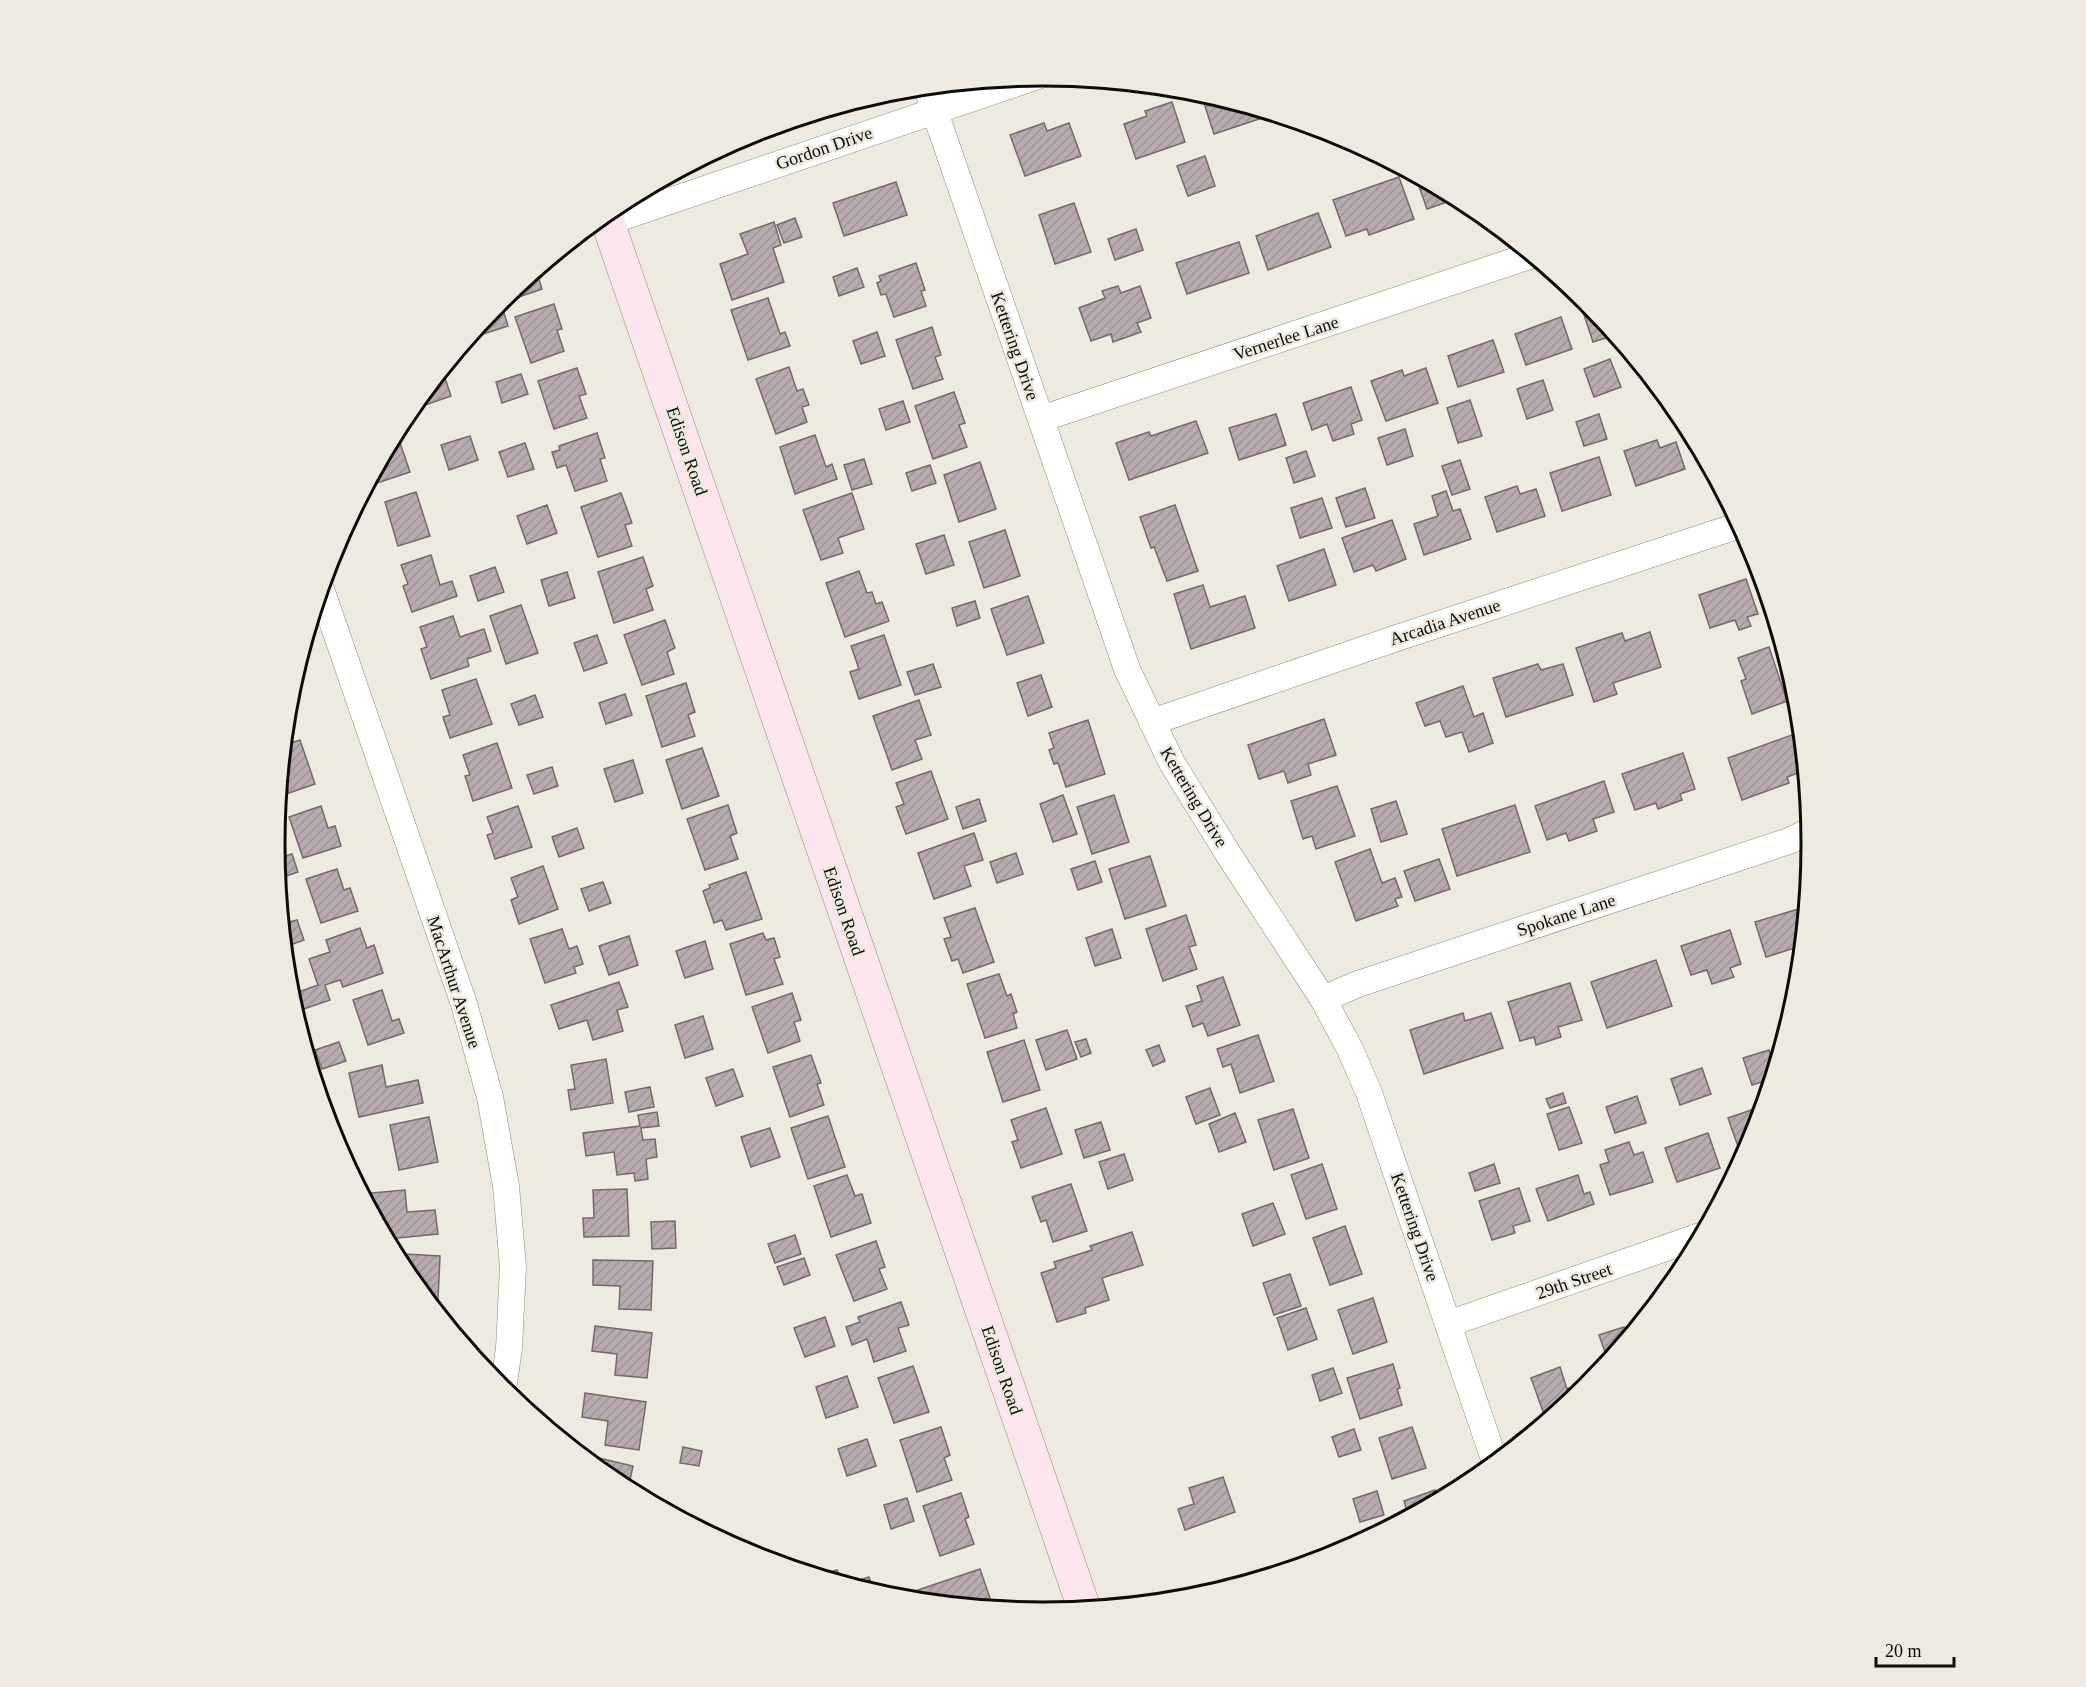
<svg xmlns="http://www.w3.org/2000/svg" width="2086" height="1687" font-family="Georgia,serif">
<defs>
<pattern id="building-hatch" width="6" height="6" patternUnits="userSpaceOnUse" patternTransform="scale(1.5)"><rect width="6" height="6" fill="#b8abaf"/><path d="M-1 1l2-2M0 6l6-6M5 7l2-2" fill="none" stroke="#9d9295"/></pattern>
</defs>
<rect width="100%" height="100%" fill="#edebdf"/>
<!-- building -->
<g fill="url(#building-hatch)" stroke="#75696c" stroke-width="1.5">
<polygon points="1209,95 1259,110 1262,118 1214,134 1202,97"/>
<polygon points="1172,102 1185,142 1136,159 1124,124 1147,116 1145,111"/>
<polygon points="1044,123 1047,131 1069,123 1081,156 1025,176 1010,135"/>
<polygon points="1205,156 1215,186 1188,196 1177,166"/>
<polygon points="1415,175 1458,198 1427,209"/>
<polygon points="1399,177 1414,219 1369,235 1367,229 1346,236 1333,200"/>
<polygon points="896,182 907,215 844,236 833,203"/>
<polygon points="1074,203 1091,252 1055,264 1039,215"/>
<polygon points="1318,213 1331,247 1268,270 1256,236"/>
<polygon points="795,218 802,237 784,243 777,225"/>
<polygon points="774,222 781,245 773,248 784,282 732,300 720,264 748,254 740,234"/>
<polygon points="1136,229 1143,250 1115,260 1108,239"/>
<polygon points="1239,242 1249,273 1187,294 1176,263"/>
<polygon points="916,263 925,290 921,291 926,306 894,317 886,294 881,295 877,283 881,281 879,276"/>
<polygon points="857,268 864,287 839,296 833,277"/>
<polygon points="536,270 542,289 510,300 507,294"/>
<polygon points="1118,286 1121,293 1140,286 1151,318 1137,323 1141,332 1113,342 1111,334 1091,341 1079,308 1105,298 1102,291"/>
<polygon points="768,298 780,334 785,332 790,346 748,360 731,310"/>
<polygon points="554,304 562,329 557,330 564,351 531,363 515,317"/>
<polygon points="502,306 508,326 483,334 480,324 492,309"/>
<polygon points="1591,306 1615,335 1593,342 1582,309"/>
<polygon points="1561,317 1572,349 1526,365 1515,334"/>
<polygon points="932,327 941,355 935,357 943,379 913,389 896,340"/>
<polygon points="877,332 885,356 861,364 853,341"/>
<polygon points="1493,340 1504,372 1458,387 1448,356"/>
<polygon points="1610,359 1621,387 1594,397 1584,369"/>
<polygon points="789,367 797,391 803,389 809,405 802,407 807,422 776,434 756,379"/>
<polygon points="577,368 586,394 579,396 587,418 554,429 538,381"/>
<polygon points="1426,368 1438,403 1386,421 1371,381 1402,370 1404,376"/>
<polygon points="521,374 528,394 502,403 496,382"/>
<polygon points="444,375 451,396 425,405 422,395 436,378"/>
<polygon points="1543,380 1553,410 1527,419 1517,389"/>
<polygon points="1351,387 1362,420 1351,424 1354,434 1333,441 1327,424 1312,430 1303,403"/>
<polygon points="954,392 965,423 959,425 967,447 933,459 915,406"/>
<polygon points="1470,400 1482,436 1458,443 1447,408"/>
<polygon points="903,401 910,422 886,430 879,409"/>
<polygon points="1276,414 1286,445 1239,460 1229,428"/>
<polygon points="1599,414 1607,439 1584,446 1576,422"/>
<polygon points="1196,421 1208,453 1129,480 1116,443 1149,432 1151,436"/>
<polygon points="1405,429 1413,456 1387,465 1378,438"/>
<polygon points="396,431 410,472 371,485 370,481"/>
<polygon points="597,433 605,458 600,459 607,481 575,491 566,465 557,468 552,452 560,450 559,446"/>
<polygon points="815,435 826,467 832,464 837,479 795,494 780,447"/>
<polygon points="470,436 478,460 449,470 441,445"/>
<polygon points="1657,440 1660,448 1676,442 1685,469 1636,486 1624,451"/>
<polygon points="525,443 534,469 508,477 499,452"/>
<polygon points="1306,451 1315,476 1294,483 1286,458"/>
<polygon points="1599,457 1611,495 1562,511 1550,473"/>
<polygon points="864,459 872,484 852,490 844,465"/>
<polygon points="1460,460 1470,489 1452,495 1442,466"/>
<polygon points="980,462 996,509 959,522 944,475"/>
<polygon points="930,465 936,483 912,491 906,473"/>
<polygon points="1517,486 1520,494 1536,489 1545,516 1497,532 1485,497"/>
<polygon points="1365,488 1375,518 1346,527 1336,498"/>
<polygon points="1446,491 1453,511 1460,509 1471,539 1424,555 1414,524 1438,516 1432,496"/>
<polygon points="416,492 430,536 398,546 385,502"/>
<polygon points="621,493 632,523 625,525 632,546 598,557 581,507"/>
<polygon points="852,493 864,529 838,538 843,553 821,560 803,510"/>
<polygon points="1322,498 1332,528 1300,538 1291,508"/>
<polygon points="547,505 557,533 527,544 517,516"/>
<polygon points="1175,505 1198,571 1167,581 1154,547 1151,548 1140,517"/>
<polygon points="1392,520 1406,559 1376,571 1373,565 1354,572 1342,538"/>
<polygon points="1005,530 1020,576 984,588 969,542"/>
<polygon points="944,535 954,565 926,574 916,544"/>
<polygon points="1324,549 1336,585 1289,601 1277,566"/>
<polygon points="431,555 440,585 452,581 457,596 412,612 403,586 408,584 401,565"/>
<polygon points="643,557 653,586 646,589 653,610 614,623 598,572"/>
<polygon points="495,567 504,592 478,601 470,576"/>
<polygon points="859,571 867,593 872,592 876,604 882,602 889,621 845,637 826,583"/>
<polygon points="567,572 575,598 549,606 541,580"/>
<polygon points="1746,579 1758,614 1747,617 1751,626 1739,630 1735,620 1710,628 1699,595"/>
<polygon points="1203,585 1210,607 1245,596 1255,628 1191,649 1174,594"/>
<polygon points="1028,596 1044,643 1007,655 991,609"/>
<polygon points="975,601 980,618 957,626 952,608"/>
<polygon points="521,605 538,653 506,664 490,616"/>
<polygon points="453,616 460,637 484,629 491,651 467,659 469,666 431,679 421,649 427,647 420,627"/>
<polygon points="665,620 675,648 667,652 674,674 642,685 624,635"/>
<polygon points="1650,632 1661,667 1613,683 1617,694 1594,702 1576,648 1622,633 1625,641"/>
<polygon points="597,635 607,663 584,671 574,643"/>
<polygon points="884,635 901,685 859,699 850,672 859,669 851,646"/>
<polygon points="1769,647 1787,701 1752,714 1741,681 1746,679 1738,658"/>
<polygon points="933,664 941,687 915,695 907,672"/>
<polygon points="1538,664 1541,670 1563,664 1573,695 1506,717 1493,678"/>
<polygon points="1041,675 1052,707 1028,716 1017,683"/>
<polygon points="476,679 492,724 450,738 443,717 450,715 442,690"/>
<polygon points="686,683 695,712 688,715 695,736 662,747 646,696"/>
<polygon points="1463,686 1474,717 1483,713 1493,743 1469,752 1462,732 1446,737 1440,721 1425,726 1416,703"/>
<polygon points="625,694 632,715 606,724 599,703"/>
<polygon points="535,695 543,717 519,725 511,704"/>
<polygon points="919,700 931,735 915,740 922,759 892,770 873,716"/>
<polygon points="287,712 294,732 285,735"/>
<polygon points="1324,719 1336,755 1308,764 1311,775 1288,783 1284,771 1259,779 1248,745"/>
<polygon points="1088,720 1105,774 1066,787 1058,763 1054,764 1049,750 1054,748 1049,733"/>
<polygon points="1800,732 1804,771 1787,777 1789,783 1742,800 1728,758"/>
<polygon points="300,740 315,784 283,795 280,789 284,745"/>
<polygon points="497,743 512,788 473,801 465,776 470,775 463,755"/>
<polygon points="702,748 719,796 682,809 666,760"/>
<polygon points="1683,753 1695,789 1680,794 1682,800 1658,809 1656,803 1635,810 1622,774"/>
<polygon points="633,760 643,793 615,802 604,769"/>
<polygon points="552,767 558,786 534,794 527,775"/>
<polygon points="931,771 948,819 906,834 896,807 904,804 896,783"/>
<polygon points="1604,781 1614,812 1593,819 1597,831 1569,841 1566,833 1547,840 1535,806"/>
<polygon points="1337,786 1355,836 1316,849 1312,836 1303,839 1291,801"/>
<polygon points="1063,795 1077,834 1053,842 1040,804"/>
<polygon points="1114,795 1129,842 1092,854 1077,807"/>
<polygon points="979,799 986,821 963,829 956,807"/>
<polygon points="1396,801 1407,834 1381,842 1371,809"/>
<polygon points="728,805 737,833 730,836 738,859 705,870 687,819"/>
<polygon points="1515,805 1530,852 1457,876 1442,829"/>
<polygon points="321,806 328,828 335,826 341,846 303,858 289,817"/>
<polygon points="518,806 532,847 495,859 487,835 493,833 487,817"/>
<polygon points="577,828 584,848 559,857 552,837"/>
<polygon points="974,833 983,860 964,866 971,886 934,899 918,853"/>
<polygon points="1370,849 1382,883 1395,878 1402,897 1395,899 1398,906 1356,921 1335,862"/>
<polygon points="1016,853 1023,874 997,883 990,862"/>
<polygon points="292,854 298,872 278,879 276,859"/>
<polygon points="1150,856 1166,906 1125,919 1109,869"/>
<polygon points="1439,859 1450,889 1415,901 1404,871"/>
<polygon points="1095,861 1102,882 1078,890 1071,869"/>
<polygon points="543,866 558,909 519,924 511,900 518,897 511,878"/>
<polygon points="337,869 344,890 350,888 358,911 321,923 306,879"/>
<polygon points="746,872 762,919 726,930 722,920 714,923 703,891 710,888 709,885"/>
<polygon points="603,882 611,903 589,911 581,889"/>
<polygon points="1805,907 1801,946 1766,957 1755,922"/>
<polygon points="975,908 994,962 963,973 958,959 952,961 944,939 951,937 944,918"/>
<polygon points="1186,915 1196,945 1189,947 1197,969 1163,981 1146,929"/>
<polygon points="297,920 304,940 285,947 282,924"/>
<polygon points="360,928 367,948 374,945 383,973 343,987 340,980 325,985 330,1000 295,1012 290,995 318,985 309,959 330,952 326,940"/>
<polygon points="562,929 569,949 577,946 583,964 574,967 576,973 545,983 530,939"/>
<polygon points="1112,929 1121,958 1095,966 1086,938"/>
<polygon points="1730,930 1741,964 1730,968 1734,977 1712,984 1707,970 1691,975 1681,946"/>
<polygon points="763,933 766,940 774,938 780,957 774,959 783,984 746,995 730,944"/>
<polygon points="629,936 638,965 609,975 599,946"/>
<polygon points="705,941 713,969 685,978 676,951"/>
<polygon points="1656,960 1672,1006 1607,1028 1591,982"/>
<polygon points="999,974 1007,996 1011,994 1017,1012 1013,1014 1017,1028 985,1038 967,984"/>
<polygon points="1223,977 1240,1025 1208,1036 1203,1023 1193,1027 1186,1006 1202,1001 1197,986"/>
<polygon points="619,982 628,1007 617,1010 623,1031 593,1040 587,1020 559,1029 551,1005"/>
<polygon points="1570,983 1582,1020 1558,1027 1561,1037 1536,1045 1534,1037 1520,1041 1508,1002"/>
<polygon points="382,990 392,1021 399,1019 404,1033 368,1045 353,1000"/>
<polygon points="792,993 801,1020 794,1022 800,1041 768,1053 752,1007"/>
<polygon points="1463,1013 1465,1021 1491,1013 1503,1048 1424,1074 1410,1030"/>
<polygon points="703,1016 713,1049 685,1058 675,1025"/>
<polygon points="1067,1030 1077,1059 1046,1070 1036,1040"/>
<polygon points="1258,1035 1274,1081 1240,1093 1231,1064 1223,1067 1217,1049"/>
<polygon points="1086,1039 1091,1053 1081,1057 1075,1042"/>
<polygon points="1024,1040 1040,1090 1003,1102 987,1052"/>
<polygon points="339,1042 346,1061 322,1069 315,1050"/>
<polygon points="1159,1045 1165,1061 1153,1066 1146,1050"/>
<polygon points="1769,1050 1775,1066 1771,1079 1752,1085 1743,1058"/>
<polygon points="811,1055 821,1083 817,1084 824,1105 790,1117 773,1067"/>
<polygon points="606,1059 613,1103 571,1110 568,1090 575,1089 571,1065"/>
<polygon points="382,1065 386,1087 418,1080 423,1103 359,1117 349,1073"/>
<polygon points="1702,1068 1711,1094 1680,1105 1671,1079"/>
<polygon points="733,1069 743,1096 716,1106 706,1078"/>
<polygon points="650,1087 654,1107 629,1112 625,1092"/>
<polygon points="1210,1088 1220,1115 1196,1124 1186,1097"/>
<polygon points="1563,1093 1566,1103 1550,1108 1546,1099"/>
<polygon points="1637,1096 1646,1123 1615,1133 1606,1107"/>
<polygon points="1763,1106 1753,1138 1746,1150 1740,1152 1728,1118"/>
<polygon points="1569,1107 1582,1143 1559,1150 1547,1114"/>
<polygon points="1046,1108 1062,1154 1021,1168 1012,1142 1018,1140 1011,1120"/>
<polygon points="1293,1109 1309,1158 1274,1170 1258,1120"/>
<polygon points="657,1112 659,1126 641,1128 643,1140 655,1139 657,1157 646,1159 648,1179 635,1181 634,1173 617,1175 614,1152 586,1156 583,1133 640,1126 638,1115"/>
<polygon points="1235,1113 1246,1142 1219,1152 1209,1124"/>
<polygon points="828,1116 845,1167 808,1179 791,1128"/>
<polygon points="429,1117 438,1162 399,1170 390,1125"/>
<polygon points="1101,1122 1110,1150 1084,1158 1075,1130"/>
<polygon points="770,1128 780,1157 751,1167 741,1137"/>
<polygon points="1708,1133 1720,1168 1677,1182 1665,1148"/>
<polygon points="1629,1142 1634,1155 1643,1152 1653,1182 1610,1195 1600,1165 1609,1162 1605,1150"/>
<polygon points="1124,1154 1133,1180 1108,1189 1099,1162"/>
<polygon points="1322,1164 1337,1209 1306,1219 1291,1175"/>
<polygon points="1494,1164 1500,1183 1475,1191 1469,1173"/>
<polygon points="847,1175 855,1196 862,1194 871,1223 831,1237 814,1186"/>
<polygon points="1578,1175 1584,1194 1590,1192 1594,1204 1548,1221 1536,1189"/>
<polygon points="1071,1184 1087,1231 1053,1242 1046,1220 1041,1222 1032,1197"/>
<polygon points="1519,1188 1530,1221 1513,1226 1515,1233 1492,1240 1479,1201"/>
<polygon points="627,1189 629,1236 584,1237 583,1218 594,1218 593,1190"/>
<polygon points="405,1190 407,1212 435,1210 438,1234 387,1239 374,1214 372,1193"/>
<polygon points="1273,1203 1285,1234 1253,1246 1242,1214"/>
<polygon points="675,1221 676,1248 652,1249 651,1222"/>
<polygon points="1345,1226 1362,1274 1330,1285 1313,1238"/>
<polygon points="1132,1232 1143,1265 1102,1278 1109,1300 1085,1308 1086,1313 1057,1322 1041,1273 1056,1268 1054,1262 1092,1250 1090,1246"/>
<polygon points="795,1235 801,1254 775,1263 768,1244"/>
<polygon points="876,1241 885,1267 879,1269 887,1289 854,1301 836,1255"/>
<polygon points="405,1254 440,1256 438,1300 428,1299 404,1271"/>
<polygon points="804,1258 810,1275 784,1285 777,1267"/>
<polygon points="593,1260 653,1261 651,1310 619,1309 620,1286 593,1285"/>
<polygon points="1290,1274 1301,1306 1274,1315 1263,1283"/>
<polygon points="1373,1298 1387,1342 1353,1354 1338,1310"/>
<polygon points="901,1302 909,1325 898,1328 906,1351 874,1362 867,1339 852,1345 846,1327 860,1322 858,1317"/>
<polygon points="1306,1308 1317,1339 1288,1350 1277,1318"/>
<polygon points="825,1317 835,1346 805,1357 794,1328"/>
<polygon points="595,1326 652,1333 647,1378 615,1375 617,1354 592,1351"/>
<polygon points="1624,1327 1627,1334 1631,1333 1608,1361 1599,1335"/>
<polygon points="1393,1364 1400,1388 1397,1389 1402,1405 1360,1419 1347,1378"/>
<polygon points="913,1366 929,1412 894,1423 878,1378"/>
<polygon points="1560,1367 1567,1389 1577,1385 1579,1393 1546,1420 1531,1378"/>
<polygon points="1333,1368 1342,1393 1320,1401 1312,1375"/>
<polygon points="847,1376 858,1407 826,1418 816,1387"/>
<polygon points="585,1393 646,1402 639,1450 605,1445 608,1421 582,1417"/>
<polygon points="941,1427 950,1455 944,1458 952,1480 917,1492 900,1440"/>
<polygon points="1412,1427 1426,1468 1392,1479 1379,1438"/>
<polygon points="1354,1429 1361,1450 1339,1457 1332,1437"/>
<polygon points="867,1439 876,1466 847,1476 838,1449"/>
<polygon points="683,1447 702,1451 699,1466 680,1463"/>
<polygon points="582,1454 633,1466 628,1489 616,1482"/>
<polygon points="1223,1477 1235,1512 1185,1530 1178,1509 1194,1504 1189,1488"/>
<polygon points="1435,1490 1438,1499 1408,1515 1404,1501"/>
<polygon points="1377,1491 1384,1515 1360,1522 1353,1499"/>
<polygon points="961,1493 969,1517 965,1519 974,1544 940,1556 923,1506"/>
<polygon points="907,1498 914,1521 891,1529 884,1505"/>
<polygon points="980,1569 992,1604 985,1606 914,1599 912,1592"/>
<polygon points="837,1570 841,1581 821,1575"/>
<polygon points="869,1577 874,1591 848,1584"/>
</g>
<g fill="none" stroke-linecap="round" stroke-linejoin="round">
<!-- minor casing -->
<g stroke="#8d8b80" stroke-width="27">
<g id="minor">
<polyline points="926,86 1127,669 1172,763 1227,852 1323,999 1350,1049 1369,1093 1495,1462"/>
<polyline points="608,222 1041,75"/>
<polyline points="1041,419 1532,255"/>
<polyline points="321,589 464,1004 490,1097 506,1186 513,1267 509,1348 503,1390"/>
<polyline points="1152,722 1397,638 1740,525"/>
<polyline points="1323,999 1358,984 1789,841 1810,831"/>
<polyline points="1448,1324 1700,1236"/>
</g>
</g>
<!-- secondary casing -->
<g stroke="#8d8b80" stroke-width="34">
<polyline id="secondary" points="605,214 1084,1608"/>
</g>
<!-- minor -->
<use href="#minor" stroke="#fff" stroke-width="26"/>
<!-- secondary -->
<use href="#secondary" stroke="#fce5ec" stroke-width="33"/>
</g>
<g text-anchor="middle" stroke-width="5" stroke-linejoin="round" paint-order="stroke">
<!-- street labels -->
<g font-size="18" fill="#0d0c09" stroke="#edebdf">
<text transform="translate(824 148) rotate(-19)" y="6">Gordon Drive</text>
<text transform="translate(1286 338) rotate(-18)" y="6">Vernerlee Lane</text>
<text transform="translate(1015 346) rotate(71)" y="6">Kettering Drive</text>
<text transform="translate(687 451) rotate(71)" y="6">Edison Road</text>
<text transform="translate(1445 622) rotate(-18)" y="6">Arcadia Avenue</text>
<text transform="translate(1194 797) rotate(59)" y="6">Kettering Drive</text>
<text transform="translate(844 911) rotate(71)" y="6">Edison Road</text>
<text transform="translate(1566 915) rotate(-18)" y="6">Spokane Lane</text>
<text transform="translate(454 982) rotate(72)" y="6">MacArthur Avenue</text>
<text transform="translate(1415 1227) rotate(71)" y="6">Kettering Drive</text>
<text transform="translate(1574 1281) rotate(-19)" y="6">29th Street</text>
<text transform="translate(1002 1370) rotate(71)" y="6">Edison Road</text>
</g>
</g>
<!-- crop -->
<path d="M0 0H2086V1687H0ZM285 844a758 758 0 1 1 1516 0a758 758 0 1 1-1516 0Z" fill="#edebdf" fill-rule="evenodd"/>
<path fill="none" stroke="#0d0c09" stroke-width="3" d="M285 844a758 758 0 1 1 1516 0a758 758 0 1 1-1516 0Z"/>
<!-- scale -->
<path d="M1876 1657v9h78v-9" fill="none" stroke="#0d0c09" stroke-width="3"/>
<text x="1885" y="1657" font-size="18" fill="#0d0c09" stroke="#edebdf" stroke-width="4.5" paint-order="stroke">20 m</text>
</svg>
